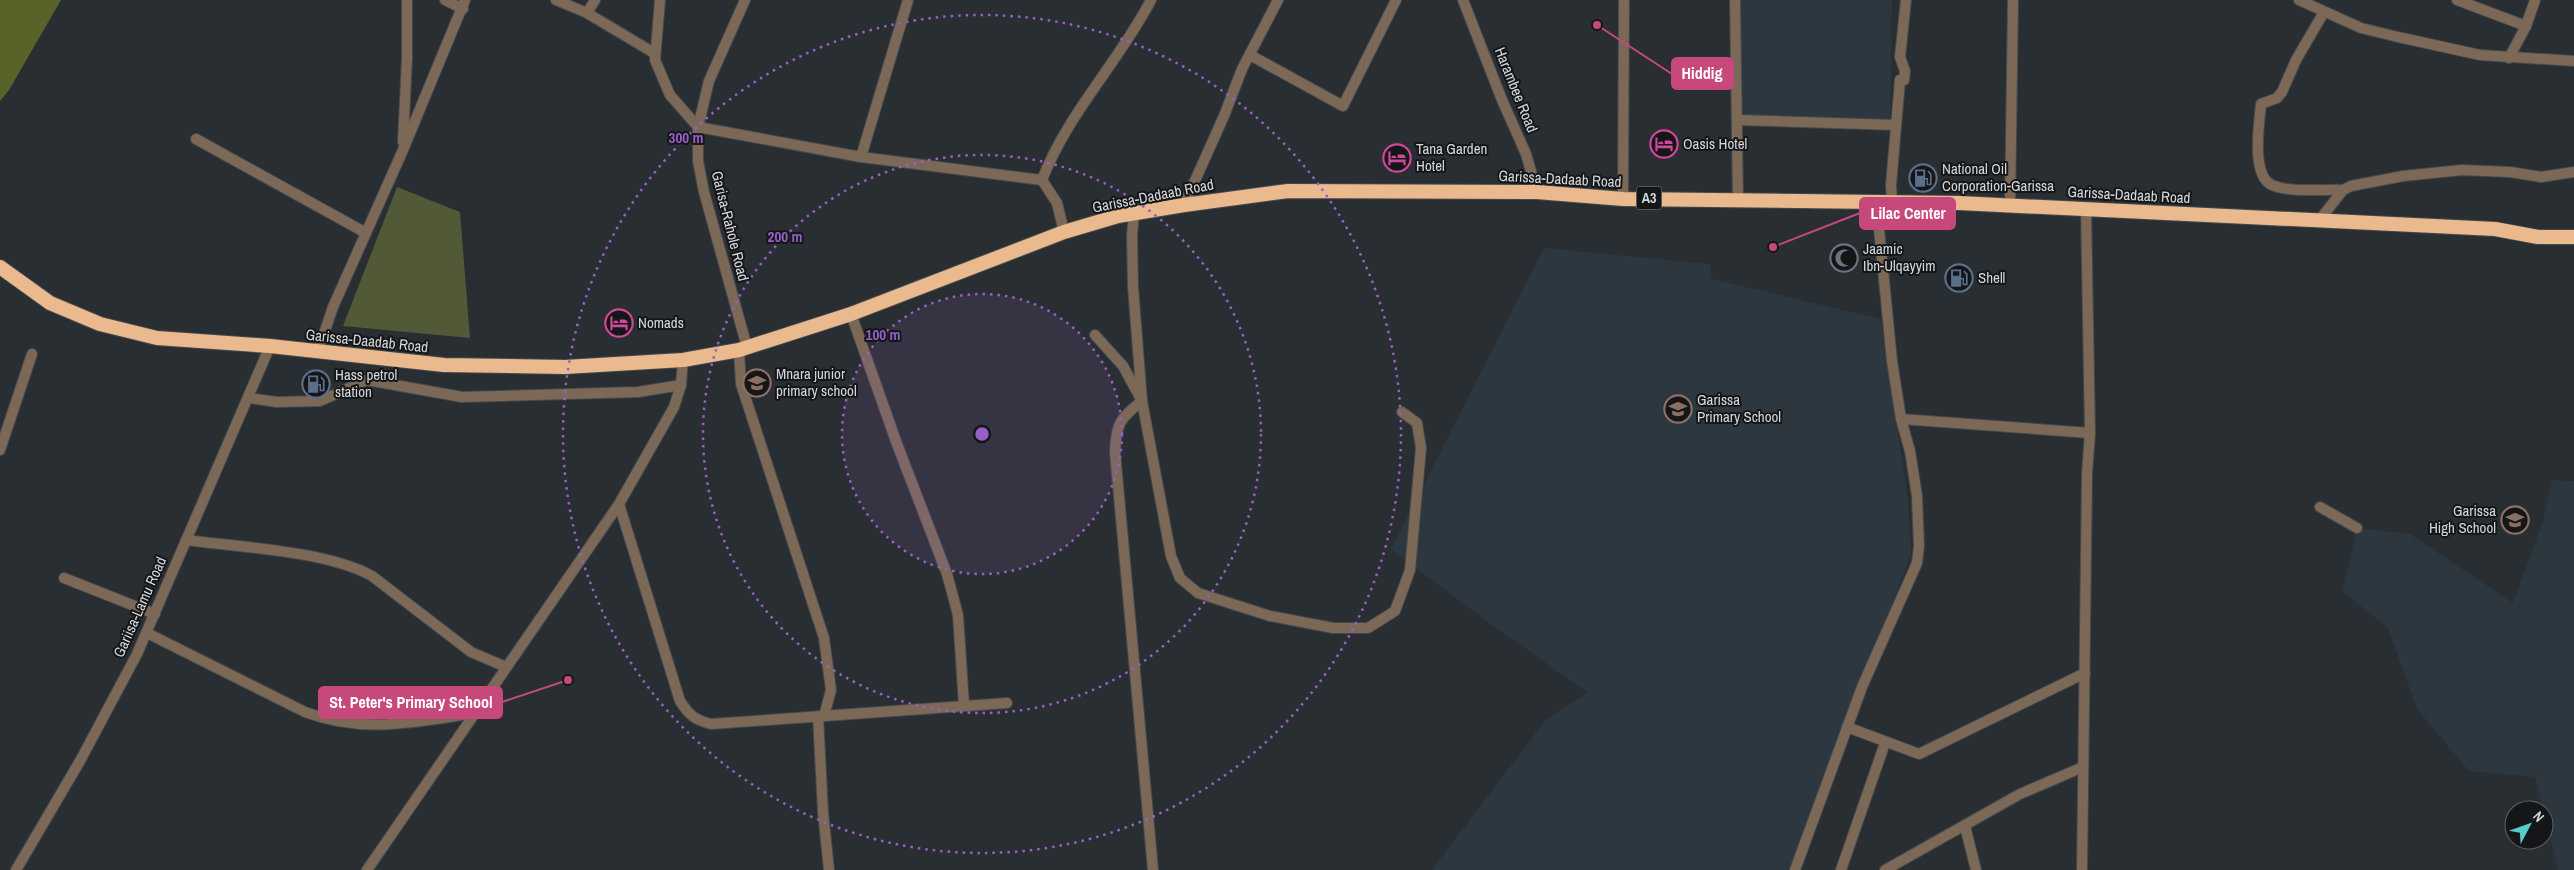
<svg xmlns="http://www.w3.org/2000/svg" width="2574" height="870" font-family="'Archivo Narrow',sans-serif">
<rect width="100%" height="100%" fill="#292e32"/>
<!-- built -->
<g fill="#2d373f">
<polygon points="1735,0 1892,0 1890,122 1739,119"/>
<polygon points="1544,248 1710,264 1712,279 1881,319 1908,499 1911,555 1791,870 1432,870 1546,719 1588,693 1488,622 1391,549"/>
<polygon points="2552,480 2574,481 2574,870 2558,870 2535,777 2469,771 2417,709 2388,628 2342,591 2357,528 2410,534 2513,603 2543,521"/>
</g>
<!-- green -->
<polygon fill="#525936" points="397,187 460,212 470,338 343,326"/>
<!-- forest -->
<polygon fill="#596229" points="0,0 61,0 9,90 0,101"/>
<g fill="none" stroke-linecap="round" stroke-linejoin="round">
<!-- minor casing -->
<g stroke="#45494d" stroke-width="12">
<g id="minor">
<polyline points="445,0 463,9"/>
<polyline points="556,0 587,13 595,0"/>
<polyline points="660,0 655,60 670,95 698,127 861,157 1042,180"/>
<polyline points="745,0 709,81 698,127 698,161 704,192 747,347"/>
<polyline points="1463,0 1502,100 1526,154 1537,192"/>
<polyline points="1735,0 1738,201"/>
<polyline points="2299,0 2361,28 2398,37 2480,55 2574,61"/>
<polyline points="2457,0 2526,26"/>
<path d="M2324,12L2296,60L2282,92L2277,98L2261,104C2259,124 2251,176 2272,185C2289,193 2324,189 2343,190"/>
<polyline points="587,13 654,53"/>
<polyline points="1250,55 1343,106 1396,0"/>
<polyline points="2509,58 2526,26 2535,0"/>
<polyline points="1737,120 1896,125"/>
<polyline points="196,139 366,233"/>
<polyline points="403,142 407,58 407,0"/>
<polyline points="861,157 908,0"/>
<polyline points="1623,199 1624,0"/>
<polyline points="1184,205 1224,116 1242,69 1278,0"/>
<polyline points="2010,207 2013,0"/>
<polyline points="1134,213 1132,236 1133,287 1142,401 1171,556 1180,578 1198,593 1270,616 1333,628 1368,628 1395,611 1410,570 1421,448 1417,423 1402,412"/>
<polyline points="2318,222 2343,190 2351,186 2403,176 2462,170 2510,172 2541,177 2574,172"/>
<path d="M1064,232L1057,203L1042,180C1067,114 1119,62 1151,0"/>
<polyline points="851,314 897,444 947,574 958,615 964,705"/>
<path d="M1095,335L1123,366L1142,401C1120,418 1116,424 1115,452L1153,870"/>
<polyline points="739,350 741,384 824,638 831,690 824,716"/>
<polyline points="318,351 333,307 403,150 465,0"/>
<polyline points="249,398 277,402 320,401 367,380 462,397 638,392 681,385"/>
<polyline points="1901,419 2090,433"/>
<polyline points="0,450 32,354"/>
<path d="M619,504L680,701C689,715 695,720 711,724L1007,703"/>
<polyline points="2320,507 2357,528"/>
<path d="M186,540C239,547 327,551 372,576L471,652L506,667"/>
<polyline points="64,578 155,614"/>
<path d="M147,633L305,712C363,734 415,722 475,713"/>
<polyline points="818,716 823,812 829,870"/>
<polyline points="1847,727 1919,754 2085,673"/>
<polyline points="1965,826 1976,870"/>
<polyline points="16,870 80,761 137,654 270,346"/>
<polyline points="367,870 619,504 674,407 681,385 683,360"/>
<polyline points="1795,870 1862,687 1917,563 1919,546 1917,496 1910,451 1901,419 1892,361 1879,229 1892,202 1891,185 1900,80 1904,80 1905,71 1900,57 1906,0"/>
<polyline points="1841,870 1885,743"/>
<polyline points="1885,870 2020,794 2083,767"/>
<polyline points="2082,870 2087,474 2090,433 2086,209"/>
</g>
</g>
<!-- highway casing -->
<g stroke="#45494d" stroke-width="16">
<polyline id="highway" points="0,267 50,303 100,324 157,338 270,346 444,365 565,367 683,360 739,350 851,314 1064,232 1118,216 1184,205 1288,191 1537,192 1623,199 1959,203 2495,229 2538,237 2574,237"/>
</g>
<!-- minor -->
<use href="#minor" stroke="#7c6857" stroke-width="10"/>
<!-- highway -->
<use href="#highway" stroke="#eab98d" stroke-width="14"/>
</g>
<!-- distance rings -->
<circle cx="982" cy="434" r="140" fill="#9660c7" fill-opacity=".12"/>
<g fill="none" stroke="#9660c7" stroke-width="2.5" stroke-dasharray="2.5 5">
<circle cx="982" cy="434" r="140"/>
<circle cx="982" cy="434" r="279"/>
<circle cx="982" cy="434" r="419"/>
</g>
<!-- icons -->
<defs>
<g id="hotel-ring" transform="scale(1.4375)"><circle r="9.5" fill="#141618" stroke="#d1479c" stroke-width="1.5"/><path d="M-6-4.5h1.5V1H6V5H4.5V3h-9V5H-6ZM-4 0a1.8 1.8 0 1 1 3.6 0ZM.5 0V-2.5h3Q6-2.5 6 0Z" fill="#d1479c"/></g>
<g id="fuel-ring" transform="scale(1.4375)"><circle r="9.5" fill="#141618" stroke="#5c6f8a" stroke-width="1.5"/><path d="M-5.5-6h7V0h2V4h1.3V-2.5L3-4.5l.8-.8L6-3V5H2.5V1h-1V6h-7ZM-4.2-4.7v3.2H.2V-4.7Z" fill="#5c6f8a"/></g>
<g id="mosque-ring" transform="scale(1.4375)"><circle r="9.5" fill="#141618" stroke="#6b7280" stroke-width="1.5"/><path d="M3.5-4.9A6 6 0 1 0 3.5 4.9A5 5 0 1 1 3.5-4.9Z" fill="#6b7280"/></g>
<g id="school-ring" transform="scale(1.4375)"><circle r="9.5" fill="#141618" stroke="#8d6e63" stroke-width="1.5"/><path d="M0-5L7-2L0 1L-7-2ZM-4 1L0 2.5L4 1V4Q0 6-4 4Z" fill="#8d6e63"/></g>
</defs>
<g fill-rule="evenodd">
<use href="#hotel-ring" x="1664" y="144"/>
<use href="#hotel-ring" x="1397" y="158"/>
<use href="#fuel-ring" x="1923" y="178"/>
<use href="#mosque-ring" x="1844" y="258"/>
<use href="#fuel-ring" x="1959" y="278"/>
<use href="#hotel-ring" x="619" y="323"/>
<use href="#school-ring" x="757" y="383"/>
<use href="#fuel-ring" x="316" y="384"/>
<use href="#school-ring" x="1678" y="409"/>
<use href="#school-ring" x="2515" y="520"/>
</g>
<g text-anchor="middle" stroke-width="4" stroke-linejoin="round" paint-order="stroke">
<!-- shield labels -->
<rect fill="#141618" stroke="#9b9ea0" stroke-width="1" x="1636.5" y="186.5" width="25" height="23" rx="4"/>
<g font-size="14" font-weight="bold" fill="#d5d8db">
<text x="1649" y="203">A3</text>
</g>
<!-- street labels -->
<g font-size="15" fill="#d5d8db" stroke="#141618">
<text transform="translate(1516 90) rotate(68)" y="5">Harambee Road</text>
<text transform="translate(1560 179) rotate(3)" y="5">Garissa-Dadaab Road</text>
<text transform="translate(2129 195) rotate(3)" y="5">Garissa-Dadaab Road</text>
<text transform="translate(1153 196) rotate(-11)" y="5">Garissa-Dadaab Road</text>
<text transform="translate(730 226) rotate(76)" y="5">Garisa-Rahole Road</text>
<text transform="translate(367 341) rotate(6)" y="5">Garissa-Daadab Road</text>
<text transform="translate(140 607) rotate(-66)" y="5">Gariisa-Lamu Road</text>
</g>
<!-- poi labels -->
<g font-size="15" fill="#d5d8db" stroke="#141618" text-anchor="start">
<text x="1683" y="149">Oasis Hotel</text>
<text x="1416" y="154">Tana Garden<tspan x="1416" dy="17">Hotel</tspan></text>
<text x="1942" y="174">National Oil<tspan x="1942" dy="17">Corporation-Garissa</tspan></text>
<text x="1863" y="254">Jaamic<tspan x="1863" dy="17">Ibn-Ulqayyim</tspan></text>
<text x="1978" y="283">Shell</text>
<text x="638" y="328">Nomads</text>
<text x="776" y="379">Mnara junior<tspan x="776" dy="17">primary school</tspan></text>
<text x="335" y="380">Hass petrol<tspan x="335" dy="17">station</tspan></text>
<text x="1697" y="405">Garissa<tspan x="1697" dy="17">Primary School</tspan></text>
<text x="2496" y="516" text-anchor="end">Garissa<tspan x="2496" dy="17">High School</tspan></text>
</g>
</g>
<circle cx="982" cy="434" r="8" fill="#9660c7" stroke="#141618" stroke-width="2.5"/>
<g font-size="15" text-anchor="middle" font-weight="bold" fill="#9660c7" stroke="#141618" stroke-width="4" stroke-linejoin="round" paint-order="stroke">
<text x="686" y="143">300 m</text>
<text x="785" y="242">200 m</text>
<text x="883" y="340">100 m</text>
</g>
<!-- callouts -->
<path fill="none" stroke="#c7487b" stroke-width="2" d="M1597 25L1672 74M1773 247L1860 213M568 680L502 702"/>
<g fill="#c7487b" stroke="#141618" stroke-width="2">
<circle cx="1597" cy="25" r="5"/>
<circle cx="1773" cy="247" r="5"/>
<circle cx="568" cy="680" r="5"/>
</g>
<g fill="#c7487b" stroke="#c7487b" stroke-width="2">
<rect x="1672" y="58" width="61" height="31" rx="5"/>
<rect x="1860" y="198" width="95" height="31" rx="5"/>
<rect x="319" y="687" width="183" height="31" rx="5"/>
</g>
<g font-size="16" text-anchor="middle" font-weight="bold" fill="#fff">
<text x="1702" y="79">Hiddig</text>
<text x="1908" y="219">Lilac Center</text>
<text x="411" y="708">St. Peter's Primary School</text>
</g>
<!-- north arrow -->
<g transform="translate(2529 825) rotate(49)"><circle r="24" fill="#141618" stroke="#616466"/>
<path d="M0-4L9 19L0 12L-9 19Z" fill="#54cdc8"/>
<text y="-8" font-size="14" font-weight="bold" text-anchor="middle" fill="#d5d8db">N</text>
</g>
</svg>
